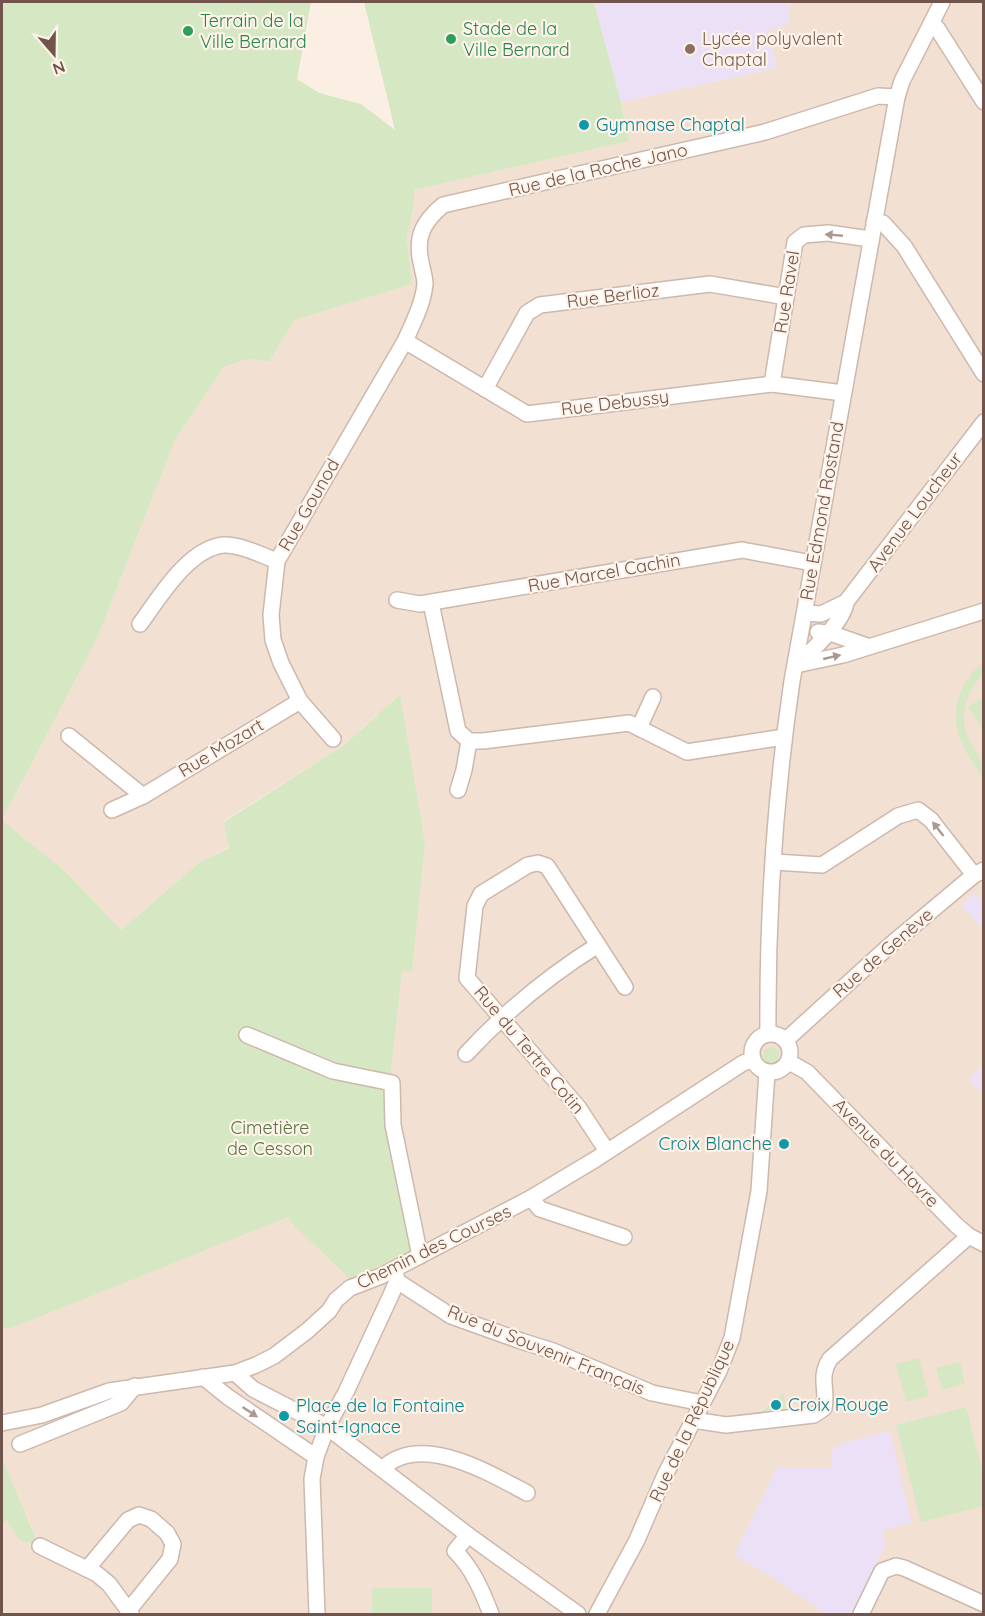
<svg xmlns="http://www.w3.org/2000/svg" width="985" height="1616" font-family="Quicksand,sans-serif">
<rect width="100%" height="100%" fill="#fbefe3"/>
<!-- residential -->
<polygon fill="#f2e0d2" points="790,2 983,2 984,902 975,894 962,905 984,929 983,1064 969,1079 984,1094 983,1614 2,1614 2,1524 7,1521 18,1538 37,1540 2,1457 2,1328 12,1328 288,1216 295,1227 351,1280 388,1101 402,971 412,971 425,844 415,794 378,714 344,745 224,821 229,847 200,862 121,930 65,871 2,820 97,639 175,440 224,367 248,359 269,362 293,320 412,284 407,236 414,205 414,190 629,141 621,102 776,68 769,30 788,25"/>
<!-- education -->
<g fill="#ece0f7">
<polygon points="594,2 790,2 788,25 769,30 776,68 621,102"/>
<polygon points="975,893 983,902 983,929 961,905"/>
<polygon points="983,1064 983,1094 969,1079"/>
<polygon points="890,1431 912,1523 883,1530 885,1544 855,1614 826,1614 767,1574 734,1555 777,1468 832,1467 832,1447 838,1447 838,1444"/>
</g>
<!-- green -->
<g fill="#d6e7c3">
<polygon points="2,2 311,2 297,79 319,93 361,104 395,130 364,2 594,2 621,102 629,141 414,190 414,205 407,237 412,284 294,320 269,362 248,359 224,367 175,440 97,639 2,820 65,871 121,930 200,862 229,848 224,822 344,745 400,695 425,844 412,972 402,971 388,1101 414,1249 351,1280 295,1227 288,1217 12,1328 2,1328"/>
<path d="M983,663V674C965,693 957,719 971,744C980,760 984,758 983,778C965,752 949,729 959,697C963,683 971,672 983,663Z"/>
<polygon points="983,697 983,730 968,707"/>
<circle cx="771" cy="1055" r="8"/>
<polygon points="919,1358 929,1396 906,1402 896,1364"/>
<polygon points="960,1362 965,1384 942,1390 936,1368"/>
<polygon points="783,1393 786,1411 761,1413"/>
<polygon points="966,1407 983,1474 983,1506 921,1522 896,1425"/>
<polygon points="2,1457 37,1541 27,1543 18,1538 7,1521 2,1524"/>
<rect x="372" y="1588" width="60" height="26"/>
</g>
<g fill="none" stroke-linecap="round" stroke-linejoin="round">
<!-- minor casing -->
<g stroke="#cdb8ad" stroke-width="18">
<g id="minor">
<polyline points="931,24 937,28 984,102"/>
<polyline points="874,222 883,223 904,246 984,374"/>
<polyline points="405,341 527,414 772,384 843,393"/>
<polyline points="772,384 795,242 804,235 828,233 870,239"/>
<polyline points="485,389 527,313 540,305 710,284 786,297"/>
<polyline points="397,600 420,604 742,550 812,563"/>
<polyline points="431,603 458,731 469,741 483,741 629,723 687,752 784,737"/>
<polyline points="805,613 821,614 846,602 984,422"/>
<path d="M140,624C159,598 188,549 223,545C240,544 261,555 277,561"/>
<polyline points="818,632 833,634 867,646"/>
<path d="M797,664C812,651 844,621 846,602"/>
<polyline points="796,665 843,655 984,611"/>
<polyline points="639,728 653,697"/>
<polyline points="69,736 143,796"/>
<path d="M333,739L300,701L281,663L273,640L271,615L277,561L405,341C413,323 423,304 425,284C425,277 422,269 421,262C415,236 424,221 443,205L765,132L878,96L897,97"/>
<polyline points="458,790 464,770 469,741"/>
<polyline points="112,810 143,796 300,701"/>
<polyline points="774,862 822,865 898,816 918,810 931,820 974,875"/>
<circle cx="771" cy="1053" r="19"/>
<path d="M768,1034C767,918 775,797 792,681L897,97L902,81L942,2"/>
<polyline points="247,1035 333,1071 392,1083 393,1125 420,1256"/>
<polyline points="786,1040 888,947 974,875 984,870"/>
<path d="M466,1054C506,1011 548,976 598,945"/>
<polyline points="789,1062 807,1072 956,1225 969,1236 984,1244"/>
<polyline points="607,1151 578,1107 467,978 475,906 481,894 528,865 538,863 547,866 625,987"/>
<polyline points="531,1198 540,1209 624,1237"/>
<polyline points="397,1281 451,1316 521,1341 553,1351 652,1393 702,1403"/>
<polyline points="235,1373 253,1389 327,1427 468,1535 578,1614"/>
<polyline points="203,1377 228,1397 316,1457"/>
<path d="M693,1420L726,1425L814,1415L824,1408C828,1388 818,1378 830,1359L969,1236"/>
<polyline points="2,1423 42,1415 109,1391 235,1373 256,1365 274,1356 307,1331 329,1311 336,1300 350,1288 381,1276 531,1198 596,1159 743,1063 753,1060"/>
<polyline points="20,1444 121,1403 135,1386"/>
<path d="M382,1469C420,1431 489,1473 527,1493"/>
<path d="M468,1535L455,1551C473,1569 482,1591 491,1614"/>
<polyline points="40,1546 97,1574 109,1584 131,1614"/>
<polyline points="87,1569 128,1520 139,1515 151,1519 167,1533 173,1544 170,1559 128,1611"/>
<polyline points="317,1614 312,1479 316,1457 327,1427 346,1392 391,1295 397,1281 395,1269"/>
<polyline points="597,1614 637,1540 665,1475 719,1371 732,1338 759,1191 767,1072"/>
<polyline points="861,1614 882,1571 896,1566 904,1568 984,1604"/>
</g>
</g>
<!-- minor -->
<use href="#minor" stroke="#fff" stroke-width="15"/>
</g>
<!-- one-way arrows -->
<defs><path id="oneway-solid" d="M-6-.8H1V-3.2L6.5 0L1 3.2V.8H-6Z" transform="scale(1.5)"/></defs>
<g fill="#aa9893">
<use href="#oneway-solid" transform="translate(834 235) rotate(-175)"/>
<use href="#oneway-solid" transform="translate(832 657) rotate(-13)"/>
<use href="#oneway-solid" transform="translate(938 829) rotate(-128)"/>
<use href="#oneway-solid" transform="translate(250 1412) rotate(34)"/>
</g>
<!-- markers -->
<g fill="#2e9e5b" stroke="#fef3e9" stroke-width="2">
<circle cx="188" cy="31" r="6"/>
<circle cx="451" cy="39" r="6"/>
</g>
<circle fill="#8d6e63" stroke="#fef3e9" stroke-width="2" cx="690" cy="49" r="6"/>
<g fill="#0f9aa8" stroke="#fef3e9" stroke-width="2">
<circle cx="584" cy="125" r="6"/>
<circle cx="784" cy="1144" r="6"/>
<circle cx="776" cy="1405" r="6"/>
<circle cx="284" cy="1416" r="6"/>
</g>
<g text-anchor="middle" stroke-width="4.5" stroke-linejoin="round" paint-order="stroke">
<!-- leisure labels -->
<g font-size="18" fill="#27864d" stroke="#fef3e9" text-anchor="start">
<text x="200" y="27">Terrain de la<tspan x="200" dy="21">Ville Bernard</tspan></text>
<text x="463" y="35">Stade de la<tspan x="463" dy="21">Ville Bernard</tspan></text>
</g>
<!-- education labels -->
<g font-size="18" fill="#785e54" stroke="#fef3e9" text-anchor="start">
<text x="702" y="45">Lycée polyvalent<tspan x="702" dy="21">Chaptal</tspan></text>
</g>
<!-- culture labels -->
<g font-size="18" fill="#0d838f" stroke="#fef3e9" text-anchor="start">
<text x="596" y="131">Gymnase Chaptal</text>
<text x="772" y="1150" text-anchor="end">Croix Blanche</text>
<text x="788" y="1411">Croix Rouge</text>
<text x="296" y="1412">Place de la Fontaine<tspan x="296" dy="21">Saint-Ignace</tspan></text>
</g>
<!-- street labels -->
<g font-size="18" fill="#71544b" stroke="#fef3e9">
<text transform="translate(598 170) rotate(-13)" y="6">Rue de la Roche Jano</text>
<text transform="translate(787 292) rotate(-81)" y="6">Rue Ravel</text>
<text transform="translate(613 296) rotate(-7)" y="6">Rue Berlioz</text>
<text transform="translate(615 403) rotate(-7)" y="6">Rue Debussy</text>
<text transform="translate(309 505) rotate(-60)" y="6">Rue Gounod</text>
<text transform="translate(822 511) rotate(-80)" y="6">Rue Edmond Rostand</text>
<text transform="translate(915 512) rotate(-53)" y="6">Avenue Loucheur</text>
<text transform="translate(604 573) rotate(-10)" y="6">Rue Marcel Cachin</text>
<text transform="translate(221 748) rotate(-31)" y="6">Rue Mozart</text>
<text transform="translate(883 953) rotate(-41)" y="6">Rue de Genève</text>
<text transform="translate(529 1050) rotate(50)" y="6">Rue du Tertre Cotin</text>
<text transform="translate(886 1153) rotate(46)" y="6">Avenue du Havre</text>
<text transform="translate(434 1247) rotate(-26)" y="6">Chemin des Courses</text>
<text transform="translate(546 1350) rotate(22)" y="6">Rue du Souvenir Français</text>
<text transform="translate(692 1421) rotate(-65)" y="6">Rue de la République</text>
</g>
<!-- park labels -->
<g font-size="18" fill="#587643" stroke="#fef3e9">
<text x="270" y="1134">Cimetière<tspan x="270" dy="21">de Cesson</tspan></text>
</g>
</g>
<!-- border -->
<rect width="985" height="1616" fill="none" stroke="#71544b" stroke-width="6"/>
<!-- north arrow -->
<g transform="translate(54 54) rotate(160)" stroke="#fef3e9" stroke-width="4.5" paint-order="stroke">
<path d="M0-4.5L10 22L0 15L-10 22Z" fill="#71544b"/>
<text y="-9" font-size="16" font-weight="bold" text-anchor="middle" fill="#71544b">N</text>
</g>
</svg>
